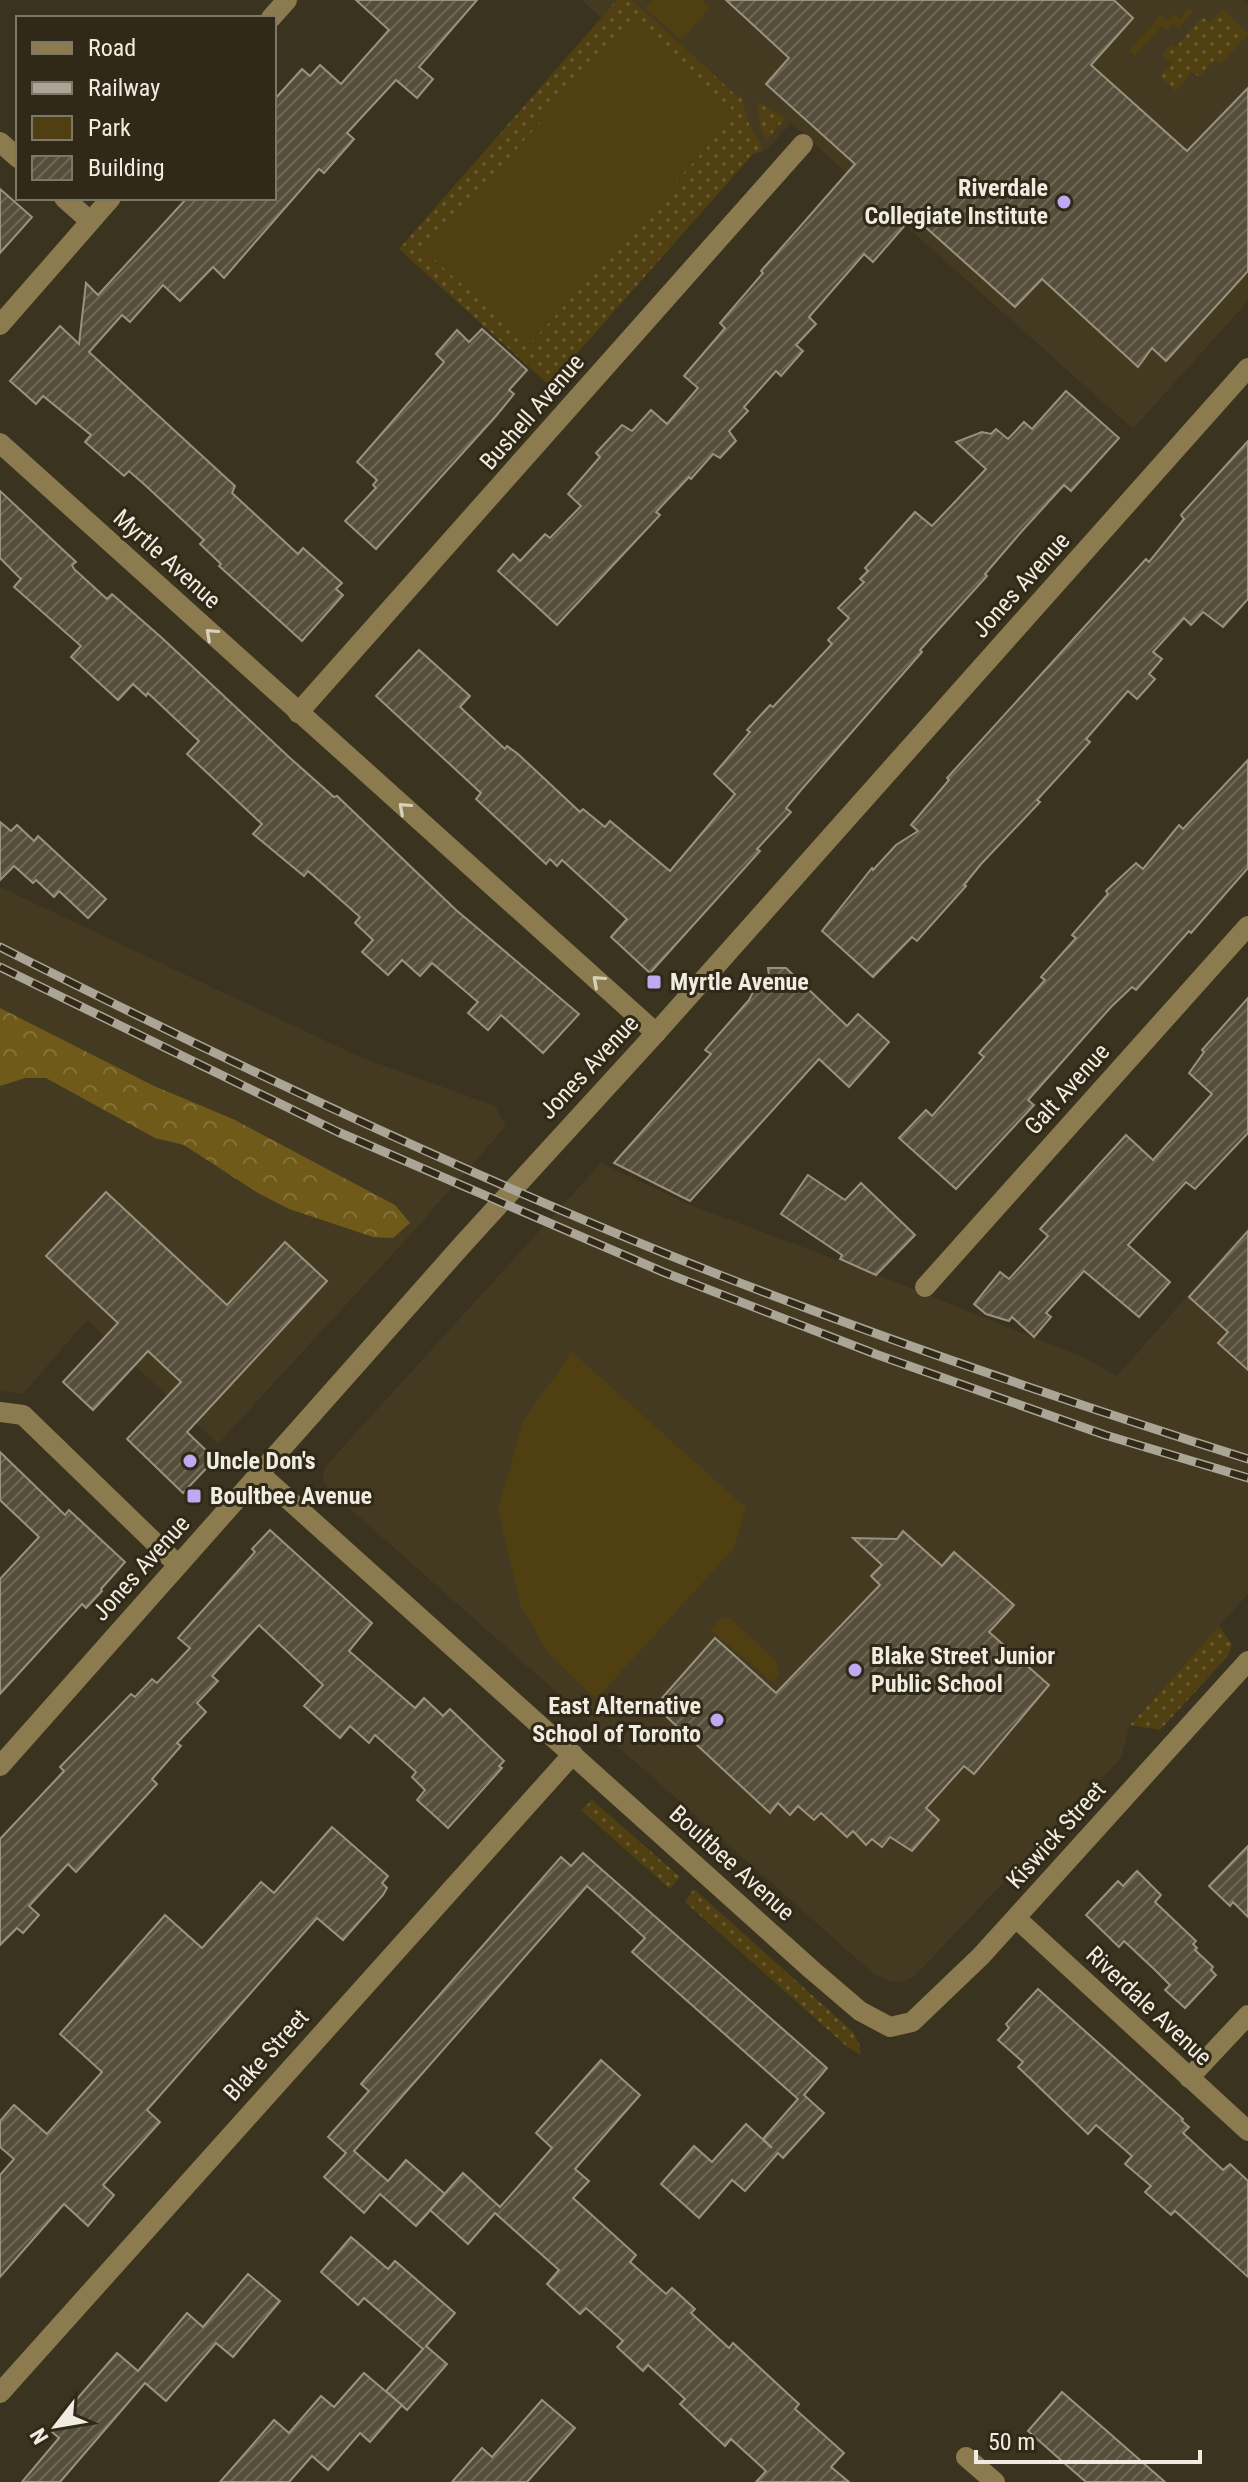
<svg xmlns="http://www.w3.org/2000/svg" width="1248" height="2482" font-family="'Roboto Condensed',sans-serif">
<defs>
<pattern id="grass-dots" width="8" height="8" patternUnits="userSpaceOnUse" patternTransform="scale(2)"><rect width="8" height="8" fill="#504011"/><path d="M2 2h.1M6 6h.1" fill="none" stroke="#6a5c33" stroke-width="1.8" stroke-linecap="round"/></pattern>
<pattern id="forest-crowns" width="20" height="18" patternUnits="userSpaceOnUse" patternTransform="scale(2)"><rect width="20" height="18" fill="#705a1a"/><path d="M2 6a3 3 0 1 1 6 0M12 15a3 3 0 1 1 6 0" fill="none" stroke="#85723b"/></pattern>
<pattern id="building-hatch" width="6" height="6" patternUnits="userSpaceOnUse" patternTransform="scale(2)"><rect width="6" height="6" fill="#554e3b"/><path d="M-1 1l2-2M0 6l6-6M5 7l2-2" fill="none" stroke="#6e6857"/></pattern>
</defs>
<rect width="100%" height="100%" fill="#3a3320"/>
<!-- built -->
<g fill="#443a21">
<polygon points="582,0 1243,0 1248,5 1248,301 1133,429 791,123 766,151 753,154 549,385 399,249 601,18"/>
<polygon points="0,887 360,1057 495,1106 506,1126 411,1234 218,1444 87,1320 23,1394 0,1391"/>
<polygon points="601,1163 688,1204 898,1283 1087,1359 1117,1376 1248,1227 1248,1594 1130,1724 1121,1758 914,1977 901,1982 889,1981 875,1975 329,1490 323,1481 324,1468"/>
</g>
<!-- grass -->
<g fill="url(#grass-dots)">
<polygon points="617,0 632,0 739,98 740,93 749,124 763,149 753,154 549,385 399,249"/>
<polygon points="1223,9 1248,34 1221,64 1215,59 1199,77 1192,72 1176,91 1160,77 1172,63 1162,54 1172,44 1176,47 1202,17 1210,23"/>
<polygon points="757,102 786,118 767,139 761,129"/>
<polygon points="1219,1626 1232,1644 1228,1656 1160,1730 1130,1725"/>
<polygon points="592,1800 680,1877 670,1889 581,1810"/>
<polygon points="694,1889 853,2032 859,2043 861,2055 846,2046 685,1902"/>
</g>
<!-- forest -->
<polygon fill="url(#forest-crowns)" points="0,1008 154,1086 233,1119 395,1205 410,1223 393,1238 373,1237 289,1209 258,1193 184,1145 155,1138 46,1078 25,1078 0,1086"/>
<!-- green -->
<g fill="#504011">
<polygon points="652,0 701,0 710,8 681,40 645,8"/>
<polygon points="1189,8 1193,12 1179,29 1173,24 1167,30 1162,26 1135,56 1129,51 1161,15 1167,21 1174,14 1180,19"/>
<polygon points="633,19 737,114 529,345 425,251"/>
<polygon points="572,1352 746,1508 734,1548 596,1699 550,1655 521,1607 498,1509 524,1420"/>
<polygon points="729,1617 776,1661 779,1675 773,1682 710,1630 720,1619"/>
</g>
<!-- building -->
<g fill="url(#building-hatch)" stroke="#9b927d" stroke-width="2">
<polygon points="356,0 477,0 419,67 433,79 417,98 396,80 347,133 354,139 324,173 319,169 224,278 213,267 180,301 163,285 130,322 122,315 89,352 235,486 232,493 298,554 303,548 342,583 336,589 343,595 302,641 219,566 221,564 200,544 204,540 145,485 129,471 124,476 85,442 91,435 43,396 36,404 10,381 60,326 79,344 86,283 98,295 187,198 274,198 274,100 302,69 310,76 320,65 341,84 389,30"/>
<polygon points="726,0 1114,0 1133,18 1091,65 1187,151 1248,88 1248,271 1166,361 1152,348 1138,367 1042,279 1015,307 913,216 873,262 864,254 809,317 816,324 796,345 803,351 781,376 776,371 744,407 748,411 729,431 736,441 720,458 713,454 691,479 689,477 656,512 660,515 557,625 498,571 513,554 520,561 545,534 550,538 581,506 568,494 600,457 596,453 622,425 632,431 651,410 667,424 698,388 684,376 725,328 720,323 763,273 761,271 855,164 766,84 789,58"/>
<polygon points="0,189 32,217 0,253"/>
<polygon points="482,329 527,370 509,390 514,394 496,416 376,549 345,521 376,488 373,485 377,480 357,462 444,362 436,354 457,330 469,342"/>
<polygon points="1066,391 1119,438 1071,491 1064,485 1022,531 985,574 987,576 920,650 922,652 801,790 786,808 791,812 757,849 760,851 650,973 611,937 627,919 562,860 557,866 550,859 546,864 476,799 481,793 376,696 419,650 470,696 460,707 505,749 507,746 518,754 580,812 583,809 605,827 610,821 670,871 735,794 714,774 750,732 747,730 770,705 773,707 832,644 828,640 849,618 838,608 864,582 860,579 868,571 865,568 915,512 932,526 986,469 956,442 982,432 991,434 996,429 1008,439 1024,422 1032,429"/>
<polygon points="1248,441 1248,599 1223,627 1203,612 1191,625 1184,618 1153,652 1162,659 1149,674 1155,679 1137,699 1128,691 1086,739 1090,742 1037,800 1040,802 981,864 964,885 966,886 917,941 912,937 873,977 822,931 872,868 873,870 896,845 918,831 911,825 949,780 947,778 1146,559 1149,562 1184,519 1181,515"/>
<polygon points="0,491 76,562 72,565 74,569 107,599 112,594 162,638 290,758 334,797 337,796 456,910 579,1014 543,1053 501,1015 488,1030 468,1013 478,1002 432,963 420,976 402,960 388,975 362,952 373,940 355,923 360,917 308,871 304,876 253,834 262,824 187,754 199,741 148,693 146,696 133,684 118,700 71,657 81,646 14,587 21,579 0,558"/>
<polygon points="1248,760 1248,868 1191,933 1189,931 1136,990 1132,987 1111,1007 1028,1100 1034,1105 956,1189 899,1138 926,1110 932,1116 984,1057 979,1053 1045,980 1041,977 1076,938 1072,935 1108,894 1106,891 1136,863 1143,869 1179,825 1183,829"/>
<polygon points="0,822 11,831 17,825 34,841 38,836 106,899 88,918 59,891 54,897 36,880 33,883 14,866 0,880"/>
<polygon points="768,968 786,968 847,1026 858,1014 889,1042 849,1087 819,1059 690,1201 614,1163 711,1054 705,1050 749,1000 754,990 769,976"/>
<polygon points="1248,998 1248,1133 1195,1189 1186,1182 1128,1245 1170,1282 1139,1317 1084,1271 1046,1313 1051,1317 1034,1337 1012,1317 1009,1321 986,1314 974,1304 1000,1272 1009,1279 1048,1236 1040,1229 1126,1135 1153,1160 1212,1094 1189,1073 1204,1052 1202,1050"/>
<polygon points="808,1175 845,1200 861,1183 915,1235 876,1275 840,1259 842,1255 781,1214"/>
<polygon points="106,1192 227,1305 285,1242 327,1281 187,1432 215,1459 183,1493 127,1439 181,1382 148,1351 93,1410 63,1382 118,1323 46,1256"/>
<polygon points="1248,1231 1248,1370 1218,1343 1228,1332 1189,1297"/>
<polygon points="0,1452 65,1515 69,1510 125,1562 101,1589 102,1591 86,1608 82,1604 0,1694 0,1579 39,1537 0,1500"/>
<polygon points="270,1530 372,1623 349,1651 415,1708 424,1698 443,1716 450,1709 504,1761 499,1766 502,1768 448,1828 417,1800 425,1790 412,1777 416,1772 375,1735 369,1743 350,1726 340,1738 304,1706 323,1685 259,1625 212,1676 218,1681 197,1703 206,1712 177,1743 181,1746 152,1779 157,1784 76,1872 68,1864 29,1906 39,1915 23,1933 17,1928 0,1945 0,1839 64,1771 60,1767 131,1694 135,1697 152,1679 157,1683 190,1648 178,1638 255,1552 252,1549"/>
<polygon points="903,1531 942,1566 954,1552 1014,1605 989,1632 1049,1685 974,1774 964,1766 926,1808 939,1820 912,1851 890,1837 882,1847 872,1839 866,1845 853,1831 847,1837 821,1813 814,1820 798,1806 790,1815 778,1803 770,1813 655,1706 715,1638 776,1693 880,1585 871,1576 882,1565 853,1538 897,1539"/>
<polygon points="332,1827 388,1876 382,1883 387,1888 383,1895 343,1940 317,1918 147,2110 160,2122 103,2185 114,2195 88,2226 64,2204 0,2277 0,2175 14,2159 0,2147 0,2121 14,2105 47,2134 102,2072 60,2034 165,1915 202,1948 261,1882 274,1893"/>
<polygon points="1248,1846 1248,1917 1233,1902 1230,1906 1209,1886"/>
<polygon points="583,1853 827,2068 804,2095 824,2113 783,2158 778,2153 745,2191 732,2180 699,2218 661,2184 694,2146 712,2162 746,2124 772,2148 763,2139 798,2099 632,1952 645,1938 587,1886 354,2151 388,2181 406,2160 445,2194 416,2226 380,2194 364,2213 324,2177 346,2153 328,2137 369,2091 361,2084 561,1857 571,1866"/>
<polygon points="1137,1871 1161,1895 1155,1902 1196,1941 1193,1944 1197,1948 1195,1950 1213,1967 1211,1970 1216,1975 1185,2008 1165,1990 1170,1985 1154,1969 1124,1941 1119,1947 1086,1915 1118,1881 1123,1886"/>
<polygon points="1038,1989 1183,2119 1182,2121 1189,2127 1183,2133 1223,2170 1230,2164 1248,2181 1248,2277 1175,2211 1171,2215 1145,2192 1151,2186 1125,2164 1132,2156 1096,2125 1088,2134 1018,2067 1023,2062 998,2040 1009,2028 1006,2024"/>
<polygon points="601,2060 640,2095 575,2169 589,2181 573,2198 636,2255 630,2262 666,2294 672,2288 695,2309 691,2313 729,2348 733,2343 799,2404 795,2409 844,2453 831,2467 849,2482 756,2482 766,2471 731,2439 725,2446 680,2404 685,2399 648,2365 643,2371 617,2347 623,2341 586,2308 580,2314 547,2284 559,2270 495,2213 468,2244 430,2210 463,2173 500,2207 552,2148 536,2133"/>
<polygon points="351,2237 388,2269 395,2261 455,2313 426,2346 447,2364 407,2410 386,2391 423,2349 364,2298 358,2305 321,2272"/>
<polygon points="248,2274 280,2301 233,2357 216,2343 166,2401 145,2383 60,2482 22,2482 59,2438 50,2430 117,2353 138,2371 187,2313 203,2327"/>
<polygon points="364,2373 402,2405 370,2442 360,2433 328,2470 312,2456 289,2482 220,2482 274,2420 289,2433 321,2396 334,2407"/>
<polygon points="1062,2392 1100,2425 1165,2482 1086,2482 1063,2462 1028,2431"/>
<polygon points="542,2400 575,2428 527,2482 452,2482 482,2448 492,2457"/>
</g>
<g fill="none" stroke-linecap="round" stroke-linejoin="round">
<!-- minor -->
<g stroke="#8b7b4e" stroke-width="20">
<polyline points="271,18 287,0"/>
<polyline points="0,142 18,158"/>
<polyline points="64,198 90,221"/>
<polyline points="0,325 111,198"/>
<polyline points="0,443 656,1033"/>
<polyline points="298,713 803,144"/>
<polyline points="925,1287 1248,926"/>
<polyline points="0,1412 23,1415 178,1565"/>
<polyline points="260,1474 812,1970 860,2011 890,2027 912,2022 981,1956 1248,1661"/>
<polyline points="0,1766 464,1243 656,1033 1248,368"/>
<polyline points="1016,1918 1248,2131"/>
<polyline points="1189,2078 1248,2015"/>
<polyline points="0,2393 573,1754"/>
<polyline points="966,2457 995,2482"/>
</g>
<!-- rail casing -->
<g stroke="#aba597" stroke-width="9">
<g id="rail">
<path d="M0,947C216,1056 435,1160 659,1251C852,1329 1050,1396 1248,1459"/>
<polyline points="0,967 338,1132 663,1272 878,1355 1105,1435 1248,1478"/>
</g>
</g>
<!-- rail -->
<use href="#rail" stroke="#302917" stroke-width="6" stroke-dasharray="18" stroke-linecap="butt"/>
</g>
<!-- one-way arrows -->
<defs><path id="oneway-chevron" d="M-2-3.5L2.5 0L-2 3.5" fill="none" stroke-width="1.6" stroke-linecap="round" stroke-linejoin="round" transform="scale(2)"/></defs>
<g stroke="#d8d0bc">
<use href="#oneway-chevron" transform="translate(211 634) rotate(-138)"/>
<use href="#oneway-chevron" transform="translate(404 808) rotate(-138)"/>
<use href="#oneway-chevron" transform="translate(598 981) rotate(-138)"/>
</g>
<!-- markers -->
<g fill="#c1a8f3" stroke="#302917" stroke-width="3">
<circle cx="1064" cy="202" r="8"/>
<rect x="646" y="974" width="16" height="16" rx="4"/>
<circle cx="190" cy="1461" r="8"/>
<rect x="186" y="1488" width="16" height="16" rx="4"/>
<circle cx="855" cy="1670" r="8"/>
<circle cx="717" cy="1720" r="8"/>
</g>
<g text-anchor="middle" stroke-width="6" stroke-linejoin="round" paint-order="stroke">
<!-- poi labels -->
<g font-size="24" font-weight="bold" fill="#f1ece1" stroke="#302917" text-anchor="start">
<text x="1048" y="196" text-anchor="end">Riverdale<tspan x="1048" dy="28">Collegiate Institute</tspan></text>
<text x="670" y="990">Myrtle Avenue</text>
<text x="206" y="1469">Uncle Don's</text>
<text x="210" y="1504">Boultbee Avenue</text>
<text x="871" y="1664">Blake Street Junior<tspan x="871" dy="28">Public School</tspan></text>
<text x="701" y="1714" text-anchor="end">East Alternative<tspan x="701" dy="28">School of Toronto</tspan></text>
</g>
<!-- street labels -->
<g font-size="24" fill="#f1ece1" stroke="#302917">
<text transform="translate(532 412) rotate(-49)" y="8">Bushell Avenue</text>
<text transform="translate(167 559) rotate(42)" y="8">Myrtle Avenue</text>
<text transform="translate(1021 585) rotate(-48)" y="8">Jones Avenue</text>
<text transform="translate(589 1067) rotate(-47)" y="8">Jones Avenue</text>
<text transform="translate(1067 1089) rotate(-48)" y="8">Galt Avenue</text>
<text transform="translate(141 1568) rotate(-48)" y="8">Jones Avenue</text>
<text transform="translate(1056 1835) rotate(-48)" y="8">Kiswick Street</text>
<text transform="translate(732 1863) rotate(42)" y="8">Boultbee Avenue</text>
<text transform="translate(1149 2006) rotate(43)" y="8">Riverdale Avenue</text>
<text transform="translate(266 2055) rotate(-48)" y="8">Blake Street</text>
</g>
</g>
<!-- legend -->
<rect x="16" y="16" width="260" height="184" fill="#302917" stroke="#7d7768" stroke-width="2"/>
<rect x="32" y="42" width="40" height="12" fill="#8b7b4e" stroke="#7d7768" stroke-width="2"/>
<text x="88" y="56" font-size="24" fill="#f1ece1">Road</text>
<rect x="32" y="82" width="40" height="12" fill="#aba597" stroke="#7d7768" stroke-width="2"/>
<text x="88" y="96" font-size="24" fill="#f1ece1">Railway</text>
<rect x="32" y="116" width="40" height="24" fill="#504011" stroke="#7d7768" stroke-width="2"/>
<text x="88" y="136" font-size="24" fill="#f1ece1">Park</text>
<rect x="32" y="156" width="40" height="24" fill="url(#building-hatch)" stroke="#7d7768" stroke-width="2"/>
<text x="88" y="176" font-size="24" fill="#f1ece1">Building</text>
<!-- north arrow -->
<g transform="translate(56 2426) rotate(239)" stroke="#302917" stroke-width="6" paint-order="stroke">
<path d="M0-6L14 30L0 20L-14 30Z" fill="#f1ece1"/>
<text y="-12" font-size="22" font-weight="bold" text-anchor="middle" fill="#f1ece1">N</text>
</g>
<!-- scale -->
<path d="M976 2450v12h224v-12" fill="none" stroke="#f1ece1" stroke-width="4"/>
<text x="988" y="2450" font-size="24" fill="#f1ece1" stroke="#302917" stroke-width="6" paint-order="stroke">50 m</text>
</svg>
